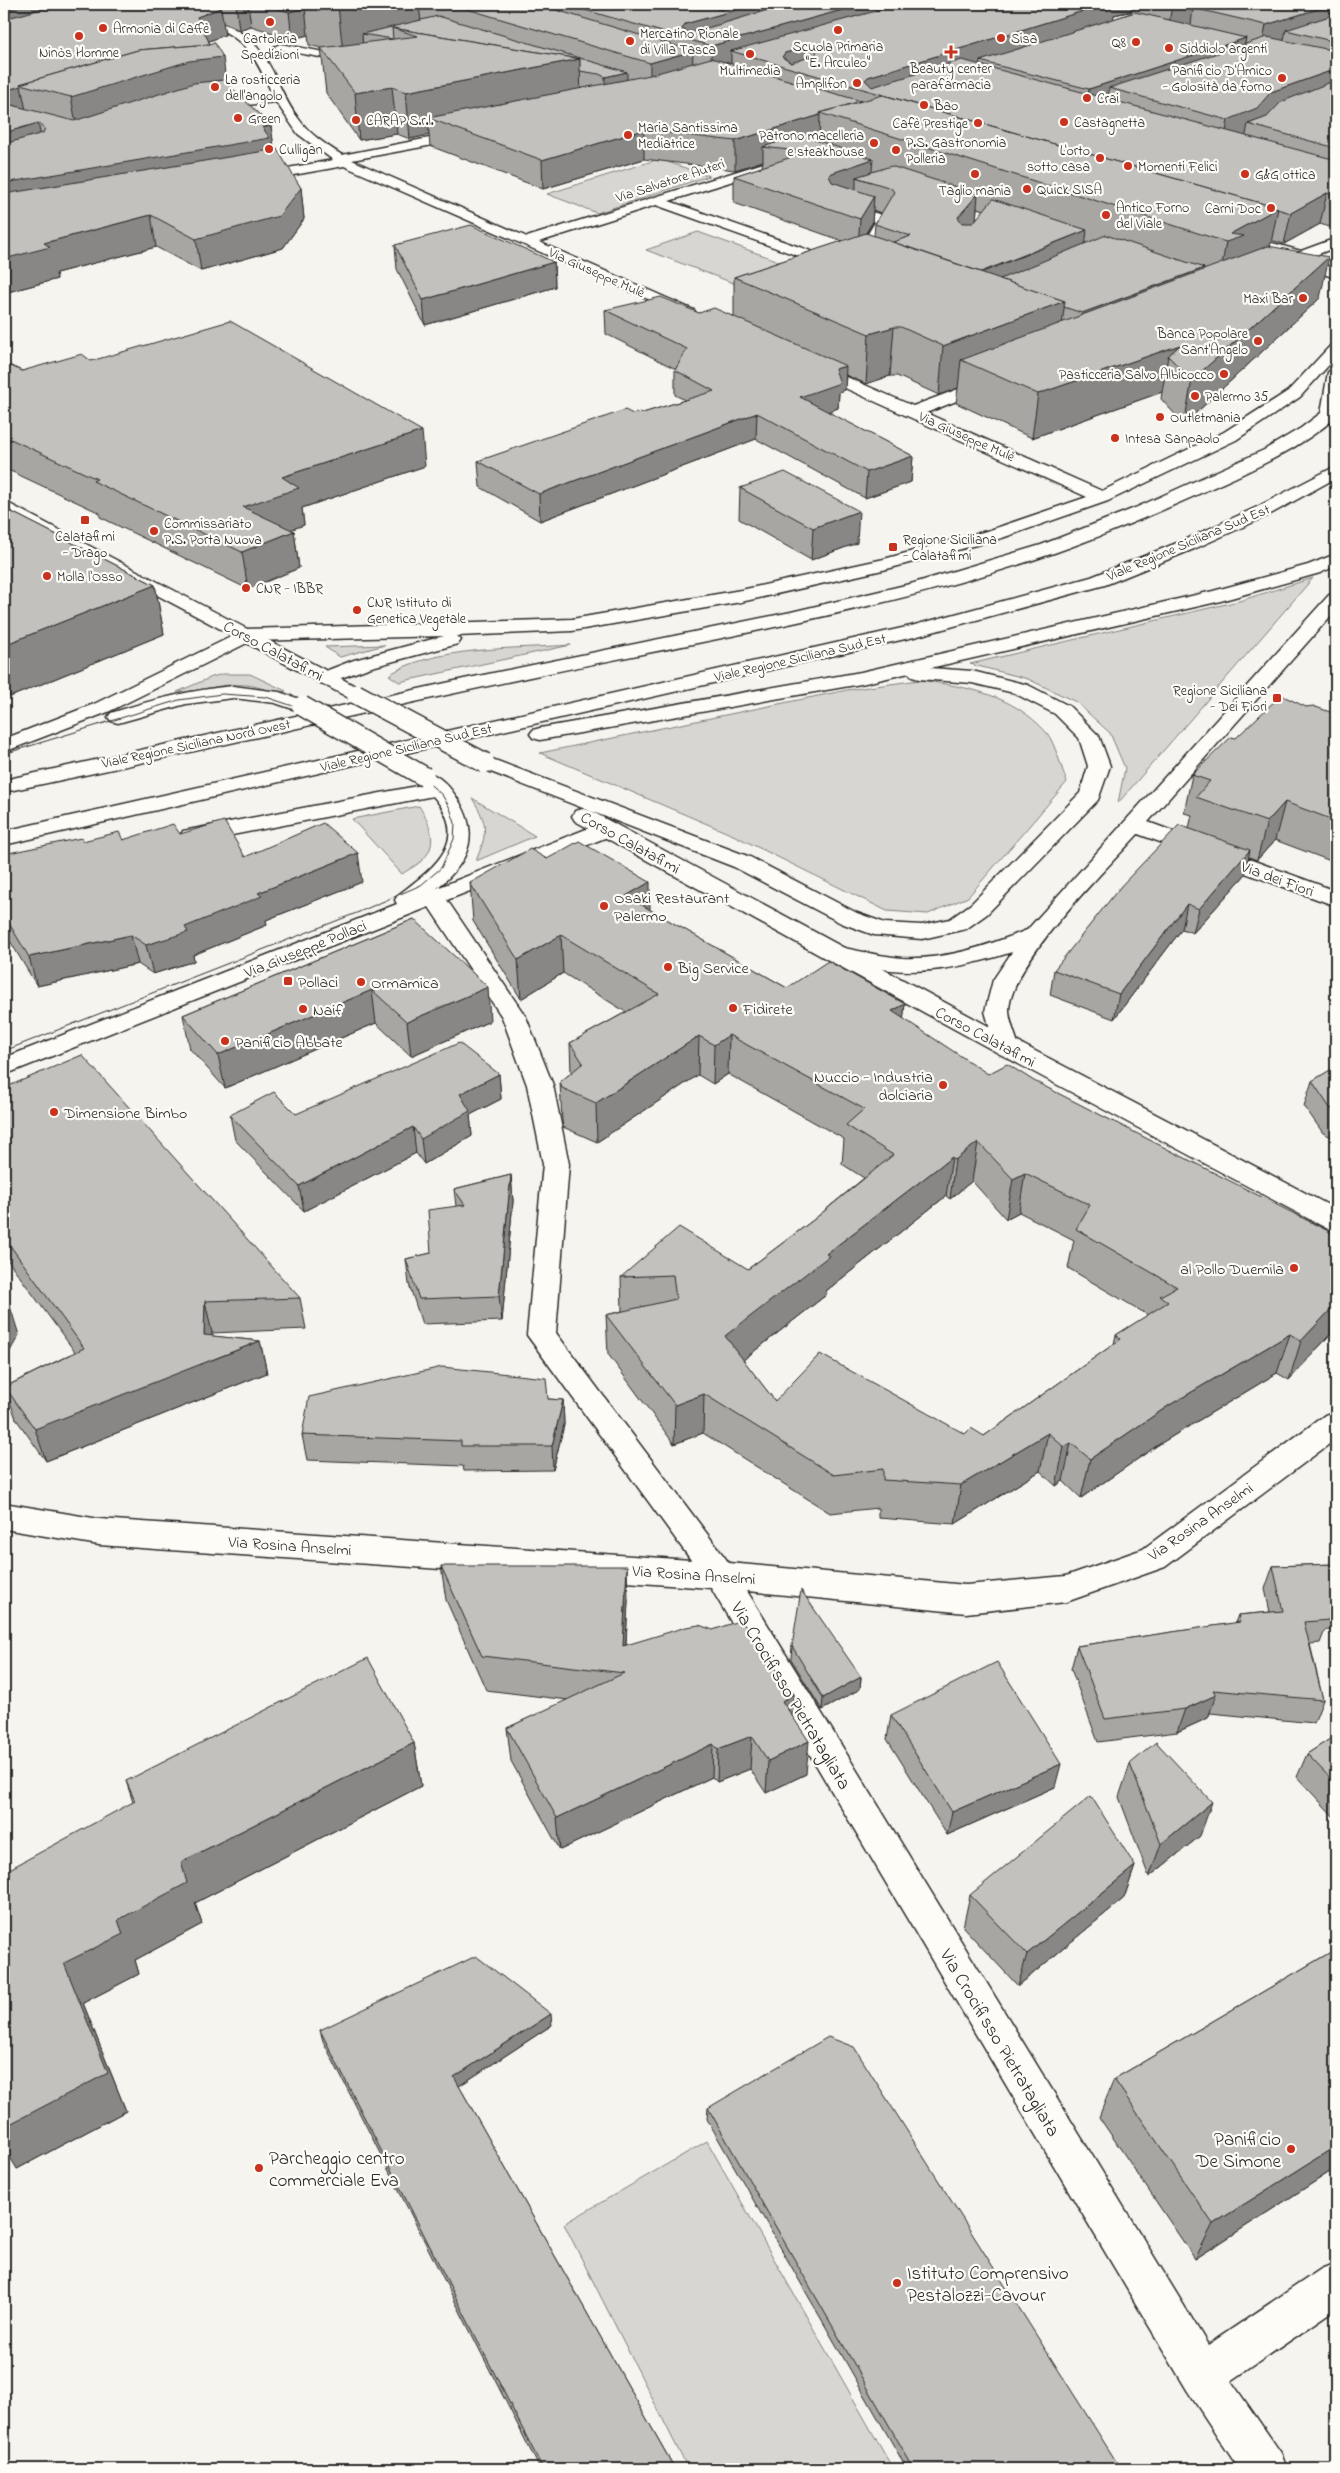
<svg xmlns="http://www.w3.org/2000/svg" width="1340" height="2473" font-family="'Indie Flower',sans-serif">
<rect width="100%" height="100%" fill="#f5f4ef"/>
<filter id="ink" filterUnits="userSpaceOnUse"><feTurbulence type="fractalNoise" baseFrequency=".02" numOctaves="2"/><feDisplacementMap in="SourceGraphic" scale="10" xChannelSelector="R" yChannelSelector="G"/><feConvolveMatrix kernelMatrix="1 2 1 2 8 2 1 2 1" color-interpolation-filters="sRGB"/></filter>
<g filter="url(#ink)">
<!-- green -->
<g fill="#d7d6d2" stroke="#81807e">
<polygon points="659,159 709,176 597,213 547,194"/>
<polygon points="698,232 801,269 749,289 646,250"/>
<polygon points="1313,578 1118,803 1125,768 1110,733 1076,702 1028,679 970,664 1239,601"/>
<polygon points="385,645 340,657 325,647"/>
<path d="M571,645L399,682L389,675C432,646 519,649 571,645Z"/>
<path d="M223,674H250L286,691C276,695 259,686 247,685C221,683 200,692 177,692L212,677Z"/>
<path d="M919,680C968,687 1012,694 1047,733C1055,743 1062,770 1067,782L968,897L928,914L887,911L733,835L540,753L847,690Z"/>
<path d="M472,798L535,836L476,861C487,833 489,825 472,798Z"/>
<path d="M419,806C428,820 439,842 425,857C420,864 409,869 402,874L352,819Z"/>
<polygon points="707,2141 893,2469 688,2469 564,2224"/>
</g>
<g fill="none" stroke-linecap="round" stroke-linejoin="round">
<!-- minor casing -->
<g stroke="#2b2b2b" stroke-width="3">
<g id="minor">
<path d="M117,4C165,4 233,11 263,55C277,75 283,99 298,118C309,134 326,145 342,155L465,131L469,132L471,135L469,138L465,139L352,160L527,237L770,161L776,165L775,168L669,201L845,263L847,266L845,269H835L656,205L539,242L694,310L696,313L694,316L689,317L344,166L254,182L249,181L247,178L254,174L333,160L298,134L276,102L205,109L203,106L209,102L273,95C265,79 258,61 246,48C216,16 162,13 122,7Z"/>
<polygon points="1173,4 1193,4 1188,7 1106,23 1101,20 1106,17"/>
<polygon points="280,44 358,58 364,61 358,64 276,49 274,47"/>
<polygon points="837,201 888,217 890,220 859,272 854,273 847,269 875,222 832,208 830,205"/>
<polygon points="1331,240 1336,242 1336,247 1306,259 1336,269 1336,278 1298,266 1296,263 1299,260 1267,250 1265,247 1272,243 1301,251"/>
<polygon points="1336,343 1336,357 1300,397 1236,440 1108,501 1002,538 887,569 741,602 572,631 457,636 461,640 458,644 368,668 325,684 318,682 315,678 318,674 354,660 444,636 251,641 108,712 4,752 4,739 94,704 247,629 572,619 741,590 884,559 990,530 1087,497 805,370 803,367 805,364 817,364 913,406 985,379 997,379 999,382 997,385 926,413 1102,491 1224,432 1288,391 1331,345"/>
<path d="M1336,593V610L1148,822L1336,891V906L1138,834C1104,872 1011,961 1009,1010C1009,1021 1016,1036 1019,1047L1016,1053L1007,1055L998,1053L995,1047L985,1011L993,980L1012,952C940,975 898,977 825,958L821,953L825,948L833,946C856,950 879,956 902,958C945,960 987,946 1027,930L1329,595Z"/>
<path d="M233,686L279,692L309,702L312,706L309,710L302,712L275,703L233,698L186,704L118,723L111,721L108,717L111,713C151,700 191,690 233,686Z"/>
<path d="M426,772C439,775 448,785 455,795C481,832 471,861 437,888L599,824L607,822L615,824L618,829L615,834L447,900L526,1017L553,1085L569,1164L556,1333L729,1563L966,1585L1066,1576L1143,1549L1325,1415L1336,1411V1439L1165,1567L1066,1602L966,1613L747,1591L1208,2345L1321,2269L1336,2263V2309L1231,2381L1281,2453L1287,2469H1239L1187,2390L711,1588L99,1545L4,1529V1503L99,1519L691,1560L527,1335L543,1164L527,1085L502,1017L429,907L4,1075V1058L397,904L395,900L398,895C432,869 473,841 433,796L191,843L183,841L180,836L183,831L422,785L415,778L418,773Z"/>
</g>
</g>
<!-- major casing -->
<g stroke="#2b2b2b" stroke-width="3">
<g id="major">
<path d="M1336,367V417C1295,453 1240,475 1190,498C1145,518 1100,537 1054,553C884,611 705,640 530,677C354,714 180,756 4,792V780L464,679L791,612L914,583L1041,545L1135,508L1264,450L1301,428L1321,413L1328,372Z"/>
<polygon points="1336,466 1336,478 1267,516 1194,549 1105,585 914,637 4,845 4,831 911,626 1091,577 1182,541 1255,508"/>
<polygon points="4,501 363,690 366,694 363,698 356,700 349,698 4,513"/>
<polygon points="1336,554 1336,566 1320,573 1217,602 930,668 972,671 1028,685 1069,706 1099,736 1110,766 1098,800 987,914 966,929 922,939 874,935 841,923 734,867 478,767 474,763 478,759 485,757 492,759 750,857 857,913 885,923 922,925 950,919 971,904 1080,793 1088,766 1079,738 1055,714 1014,693 972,683 919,679 912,677 909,673 861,684 540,740 533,738 530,734 533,730 540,728 861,672 1213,591 1308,565"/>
<polygon points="583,809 591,811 1016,1041 1336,1209 1336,1231 1326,1228 998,1053 575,821 572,816 575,811"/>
</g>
</g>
<!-- minor -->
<use href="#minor" fill="#fdfcf7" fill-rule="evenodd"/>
<!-- major -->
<use href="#major" fill="#fdfcf7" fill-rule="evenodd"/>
<!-- tram -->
<polyline stroke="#2b2b2b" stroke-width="1" points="4,754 179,700 222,694 266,697 299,708 423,778 442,795 450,808 455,823 454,839 441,868 421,885 359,912 4,1051"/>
<!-- minor-bridge casing -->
<g stroke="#2b2b2b" stroke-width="22" stroke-linecap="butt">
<polyline id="minor-bridge" points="302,706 425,777"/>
</g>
<!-- major-bridge casing -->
<g stroke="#2b2b2b" stroke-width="22" stroke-linecap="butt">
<polyline id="major-bridge" points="356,694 485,763"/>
</g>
<!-- minor-bridge -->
<use href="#minor-bridge" stroke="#fdfcf7" stroke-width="19"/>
<!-- major-bridge -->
<use href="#major-bridge" stroke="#fdfcf7" stroke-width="19"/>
</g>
<!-- wall -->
<g fill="#a7a6a3" stroke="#2b2b2b" fill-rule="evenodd">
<path d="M4,4H1336V229L1320,224L1284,244L1271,240L1270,246L1320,298L1184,424L1161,399L1162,392L1032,438L956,403L958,388L939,395L897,376H890L866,384L846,375L845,390L839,392L838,408L828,412L913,456L911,482L865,498L756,439L540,521L480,487L478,461L633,414L643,413L685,400L675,395V370L676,369L606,334L605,310L699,313L734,316V277L843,241L734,203V176L762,167L763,161L735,170L644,159L543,189L430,146L429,135L410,139L397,134L359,140L326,93L321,48L309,45L308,35L292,39L251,26L239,30L223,23L225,35L209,41L226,83L271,126L274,149L301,188L304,219L283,248L201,271L156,247L56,273L57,279L4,293ZM1131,11V13L1113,19L1114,15ZM977,208L984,210L976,220ZM873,210L881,213L875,224L874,236L866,234L872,223Z"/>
<polygon points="395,245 554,262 555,287 425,325 397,269"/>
<polygon points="91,361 425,466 302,508 304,525 291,529 294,531 299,568 248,589 100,517 100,513 4,468 4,363 22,371"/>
<polygon points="740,488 857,543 811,560 739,519"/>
<polygon points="4,508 155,585 164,634 10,697 4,694"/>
<polygon points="1306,707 1336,714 1336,863 1275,840 1257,860 1249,857 1245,875 1193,933 1182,929 1114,1019 1050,995 1054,970 1189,828 1192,815 1184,813 1192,775 1236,738"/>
<polygon points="180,834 245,857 362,882 266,920 267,925 193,955 194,961 153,974 138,964 37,986 4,931 4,854 83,841 123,840"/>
<path d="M547,859L650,910L787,988L905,1004L903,1019L1336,1328L1289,1380L1277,1373L1158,1445L1081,1498L1063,1481L1056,1486L1040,1471L955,1524L878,1518V1508L830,1513L703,1433L674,1444L608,1354L606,1315L622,1311L621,1277L748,1269L812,1221L864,1178L842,1164L844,1139L728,1074L713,1084L698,1075L597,1142L563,1127L562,1121L560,1082L571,1073L570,1043L626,1012L563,973L521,999L473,921L470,883ZM972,1181L1006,1219L1019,1212L1074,1240L1068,1268L1148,1315L1116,1335L1114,1344L984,1436L965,1434L775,1401L743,1360L826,1295V1291L946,1196L950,1199Z"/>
<polygon points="414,919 490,1021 411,1056 376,1023 225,1088 190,1049 183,1015"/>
<polygon points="1336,1067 1336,1139 1323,1133 1304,1106 1312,1081"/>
<polygon points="499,1074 501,1099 470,1115 472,1136 424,1164 416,1153 304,1211 235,1140 230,1115 296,1114"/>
<polygon points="4,1088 300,1298 306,1329 212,1333 212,1336 260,1341 267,1373 46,1461 16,1419 5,1387 75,1352 4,1255"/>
<polygon points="511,1175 513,1201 502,1321 422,1324 409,1284 406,1259 431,1253 456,1206 454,1189"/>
<polygon points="548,1399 563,1400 564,1425 553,1470 464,1471 463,1466 307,1460 302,1435"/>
<polygon points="1336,1564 1336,1631 1325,1630 1320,1643 1310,1644 1323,1700 1314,1723 1210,1713 1208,1718 1177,1732 1098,1742 1071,1669 1077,1646 1235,1623 1238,1615 1270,1612 1265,1589 1273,1566"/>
<polygon points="441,1566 628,1600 626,1645 794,1694 792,1716 806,1774 766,1793 750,1769 717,1782 712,1777 560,1850 511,1761 507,1728 568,1700 486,1690 446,1600"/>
<polygon points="792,1646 861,1677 860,1689 822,1710 791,1659"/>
<polygon points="891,1715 1055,1787 947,1835 887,1739"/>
<polygon points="1336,1735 1336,1819 1297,1777 1307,1754"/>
<polygon points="414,1743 421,1786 195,1903 202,1924 135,1960 139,1974 83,2003 126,2111 17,2169 133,1802 126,1781"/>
<polygon points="1130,1764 1200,1836 1149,1877 1119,1797"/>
<polygon points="1135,1866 1124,1898 1018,1986 963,1927 970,1895"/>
<polygon points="1336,1949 1336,2168 1195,2259 1099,2117 1114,2079"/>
<polygon points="552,2025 459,2086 675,2469 540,2469 323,2041 320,2030"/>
<polygon points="708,2108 1121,2469 907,2469 707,2119"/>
</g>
<!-- shaded-wall -->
<g fill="#888785" stroke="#2b2b2b">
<polygon points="26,4 117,4 4,38 4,10"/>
<polygon points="236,4 248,4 251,26 239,30"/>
<polygon points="327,4 419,4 422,32 392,28 362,34 363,48 343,53 338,6"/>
<polygon points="758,4 850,4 706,45 682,29 685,24"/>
<polygon points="864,4 955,4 731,51 731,68 711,74 711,46"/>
<polygon points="1106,4 1132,4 1131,11 1114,15 1112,27 980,61 979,70 865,90 865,80 868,77"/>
<polygon points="1172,4 1277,4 1193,8 1191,25 1168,30"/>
<polygon points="1334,4 1336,4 1336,24 1286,30 1283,45 1261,52 1266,25"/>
<polygon points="221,8 225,35 201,44 197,17"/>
<polygon points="305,8 308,35 292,39 289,12"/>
<polygon points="1246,38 1242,58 1109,88 1107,104 1086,111 1089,89"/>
<polygon points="811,46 809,73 808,74 782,57 785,53"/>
<polygon points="138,51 223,57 228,98 79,139 71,97"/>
<polygon points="693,51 692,79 650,91 650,63"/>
<polygon points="580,59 581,105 428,118 429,135 410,139 406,92"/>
<polygon points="1336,69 1336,95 1248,124 1245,140 1223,149 1228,120 1271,92"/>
<polygon points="627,72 627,96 605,100 605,77"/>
<polygon points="21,86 27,115 9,120 4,95 4,91"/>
<polygon points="392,87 397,134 359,140 355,93"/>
<polygon points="820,115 819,143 763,147 763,161 735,170 735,141"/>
<polygon points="38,123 44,152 4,165 4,133"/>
<polygon points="271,126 275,155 4,215 4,183"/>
<polygon points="644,130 644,159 543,189 542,160"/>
<polygon points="873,159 871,182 856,177 856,190 830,199 829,176 832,173"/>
<polygon points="301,188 304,219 283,248 201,271 196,239"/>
<polygon points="1327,193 1320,224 1284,244 1291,213"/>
<polygon points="978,194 976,221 956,245 958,217"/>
<polygon points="874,196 872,223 858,246 860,219"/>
<polygon points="1278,208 1269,253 1218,288 1226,242 1230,234"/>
<polygon points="151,215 156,247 56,273 57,279 4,293 4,259 44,243"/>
<polygon points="1087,230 1084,257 1009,288 973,276"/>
<polygon points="1329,257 1320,298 1184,424 1192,380"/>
<polygon points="554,262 555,287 425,325 423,300"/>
<polygon points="1204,268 1198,296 1078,342 1082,313"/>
<polygon points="1065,301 1059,349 961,360 958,388 939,395 943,346"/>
<polygon points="894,327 890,376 866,384 869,334"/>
<polygon points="1180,345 1168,356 1162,392 1032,438 1038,394"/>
<polygon points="846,366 845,390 839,392 838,408 799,422 800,397 835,369"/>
<polygon points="757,413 756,439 540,521 539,494"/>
<polygon points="422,431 425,466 302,508 304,525 249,544 243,507 282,477"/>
<polygon points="913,456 911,482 865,498 867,472"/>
<polygon points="859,511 857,543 811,560 813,528"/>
<polygon points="294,531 299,568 248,589 242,552"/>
<polygon points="155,585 164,634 10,697 4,674 4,645"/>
<polygon points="1285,802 1275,840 1257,860 1267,822"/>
<polygon points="1250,850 1245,875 1193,933 1199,909"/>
<polygon points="358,853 362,882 266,920 267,925 193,955 194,961 153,974 146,945 258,893"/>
<polygon points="650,882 650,920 626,896"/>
<polygon points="1187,904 1182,929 1114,1019 1119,994"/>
<polygon points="131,935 138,964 37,986 29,957"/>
<polygon points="561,935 563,973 521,999 518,960"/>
<polygon points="488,987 490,1021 411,1056 407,1022"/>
<polygon points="372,990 376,1023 225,1088 218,1055"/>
<polygon points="905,1004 901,1042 892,1011"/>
<polygon points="729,1035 728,1074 713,1084 714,1045"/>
<polygon points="699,1036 698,1075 597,1142 596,1103"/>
<polygon points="499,1074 501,1099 470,1115 472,1136 424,1164 421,1139 460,1094"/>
<polygon points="413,1127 416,1153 304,1211 299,1186"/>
<polygon points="978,1142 972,1181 950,1199 955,1160"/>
<polygon points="952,1157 946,1196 826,1291 826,1295 724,1375 725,1336 826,1254"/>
<polygon points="1025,1173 1019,1212 1006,1219 1013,1179"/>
<polygon points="511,1175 513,1201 502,1321 499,1296"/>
<polygon points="205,1301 212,1333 212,1360 260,1341 267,1373 46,1461 35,1429 204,1335"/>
<polygon points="9,1303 19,1335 4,1362 4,1312"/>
<polygon points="1336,1304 1336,1328 1289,1380 1301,1341"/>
<polygon points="1290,1334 1277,1373 1158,1445 1081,1498 1090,1459 1168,1406"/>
<polygon points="704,1394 703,1433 674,1444 675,1405"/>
<polygon points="563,1400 564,1425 553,1470 552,1446"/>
<polygon points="1048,1433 1040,1471 955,1524 961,1485"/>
<polygon points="1071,1443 1063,1481 1056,1486 1064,1447"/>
<polygon points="627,1566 628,1600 624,1679 623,1646"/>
<polygon points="861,1677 860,1689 822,1710 823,1698"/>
<polygon points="794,1694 791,1727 782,1701"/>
<polygon points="1216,1695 1208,1718 1177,1732 1185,1709"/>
<polygon points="752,1736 750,1769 717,1782 718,1749"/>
<polygon points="809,1741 806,1774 766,1793 768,1761"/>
<polygon points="414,1743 421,1786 195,1903 202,1924 135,1960 139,1974 83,2003 126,2111 17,2169 4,2147 4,2127 64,1963 118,1920 181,1862"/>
<polygon points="713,1744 712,1777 560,1850 557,1818"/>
<polygon points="1061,1764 1055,1787 947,1835 952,1812"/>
<polygon points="1212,1802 1200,1836 1149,1877 1161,1844"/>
<polygon points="1135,1866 1124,1898 1018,1986 1027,1954"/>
<polygon points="551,2014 552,2025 456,2088 454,2077"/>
<polygon points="1336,2146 1336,2168 1195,2259 1213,2224"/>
</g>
<!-- building -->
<g fill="#c2c1be" stroke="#2b2b2b" fill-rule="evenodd">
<polygon points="4,4 26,4 4,10"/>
<polygon points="61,4 211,4 221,8 197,17 210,44 138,50 20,84 21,86 4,91 4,19"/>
<polygon points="262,4 305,4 305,8 289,12"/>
<polygon points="327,4 348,4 338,6"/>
<polygon points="450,4 536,4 693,51 650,63"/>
<polygon points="564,4 696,4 721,10 726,8 725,4 758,4 685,24 682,29 688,32 694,32 788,4 864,4 711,46"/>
<path d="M901,4H1106L868,77L865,80L872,87L962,60L1336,160V196L1327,193L1291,213L1277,209L1278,208L883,95L1199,186L731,51ZM811,46L817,49L816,55L791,63L782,57L785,53Z"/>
<polygon points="1219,4 1334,4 1266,25 1193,8"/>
<polygon points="1135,12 1246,38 1089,89 980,61"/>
<polygon points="1336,14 1336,42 1286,30"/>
<polygon points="438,16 627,72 605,77 599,74 580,71 580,59 392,28 393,39 362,34"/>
<polygon points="392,28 580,59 406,92 392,87 355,93 321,48 418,36"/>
<polygon points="1267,37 1336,51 1336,69 1271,92 1257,108 1228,120 1109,88"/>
<polygon points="214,42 223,57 189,61 71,97 20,84 138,50 210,44"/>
<polygon points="711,58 861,101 820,113 820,115 735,141 644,130 542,160 428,118 650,75"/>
<polygon points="224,80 271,126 262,127 270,138 4,183 4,144 43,133 45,128 38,123 4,133 4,103 74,121 194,83"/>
<polygon points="1336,80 1336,148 1248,124 1267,117 1281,102"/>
<polygon points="883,95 1278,208 1230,234 1244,236 1226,242 820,113"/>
<polygon points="800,135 873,159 832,173 829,176 832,182 874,196 860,219 734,176 807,152 763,147"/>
<polygon points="277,149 301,188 279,216 196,239 151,215 44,243 50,247 4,259 4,194"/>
<polygon points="891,166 978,194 958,217 962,223 973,223 993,199 1087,230 981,272 893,242 911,236 875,224 894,192 891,188 856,177"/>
<polygon points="471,225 554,262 423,300 395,245"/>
<polygon points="866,233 1065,301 943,346 901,327 894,327 869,334 734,277"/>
<polygon points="1106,235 1204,268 1082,313 1064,307 1065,301 1000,279"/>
<polygon points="1268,246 1329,257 1192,380 1168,356 1180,345 1038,394 961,360"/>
<polygon points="661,297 699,313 714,308 846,366 835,369 840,383 800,397 913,456 867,472 757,413 539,494 478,461 625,410 633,414 640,412 643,413 714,391 675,370 687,349 605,310"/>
<polygon points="230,321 422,431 282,477 299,488 243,507 294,531 242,552 93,481 97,479 4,436 4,363 22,371 82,354 91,361"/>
<polygon points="785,472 859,511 813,528 740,488"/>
<polygon points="4,508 155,585 4,645"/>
<polygon points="1281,695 1306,707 1313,706 1336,714 1336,821 1285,802 1267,822 1196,797 1210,781 1192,775 1231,737 1236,738"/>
<polygon points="224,821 245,857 323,823 358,853 258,893 262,896 185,927 188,932 146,945 131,935 29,957 4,915 4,854 81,838 83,841 119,832 123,840 173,824 180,834"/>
<polygon points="1179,825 1250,850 1199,909 1187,904 1119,994 1054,970 1121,886"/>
<path d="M579,841L650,882L626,896L787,988L828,961L905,1004L892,1011L988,1074L1007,1064L1034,1081L1336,1235V1304L1301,1341L1290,1334L1168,1406L1090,1459L1071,1443L1064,1447L1048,1433L961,1485L883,1480V1469L834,1475L704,1394L675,1405L606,1315L676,1299L673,1275L621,1277L679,1227L748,1269L812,1221L893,1155L846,1125L864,1109L729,1035L714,1045L699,1036L596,1103L562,1088L560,1082L583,1063L570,1043L659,994L561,935L518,960L470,883L530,849L547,859ZM978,1142L1013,1179L1025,1173L1090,1205L1076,1229L1177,1287L1160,1296L1168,1302L1116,1335L1121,1339L984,1436L971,1428L965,1434L820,1354L775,1401L725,1336L829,1256L826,1254L952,1157L955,1160Z"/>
<polygon points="414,919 488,987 407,1022 372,990 218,1055 183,1015"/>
<polygon points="459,1043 499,1074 460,1094 470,1111 421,1139 413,1127 299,1186 230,1115 274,1092 296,1114"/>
<polygon points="82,1055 300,1298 205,1301 204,1335 260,1341 35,1429 5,1387 84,1348 4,1237 4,1088"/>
<polygon points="1335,1067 1336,1067 1336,1111 1330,1108 1312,1081"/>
<polygon points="511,1175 499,1296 419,1299 406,1259 431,1253 428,1210 465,1205 454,1189"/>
<polygon points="4,1303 9,1303 4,1312"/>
<polygon points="442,1367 546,1378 548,1399 563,1400 552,1446 461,1446 461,1441 302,1435 309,1397"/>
<polygon points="1336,1564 1336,1607 1330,1606 1329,1620 1304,1622 1323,1700 1213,1690 1216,1695 1185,1709 1105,1719 1077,1646 1240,1622 1238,1615 1283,1611 1273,1566"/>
<polygon points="441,1566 627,1566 623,1646 686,1627 699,1625 713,1630 741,1620 794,1694 782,1701 809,1741 768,1761 752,1736 718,1749 713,1744 557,1818 507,1728 624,1673 482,1656"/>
<polygon points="801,1590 861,1677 823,1698 792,1646"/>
<polygon points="368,1658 414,1743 181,1862 187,1883 118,1920 123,1934 64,1963 108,2073 4,2127 4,1872 135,1801 126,1781"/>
<polygon points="997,1662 1061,1764 952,1812 891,1715"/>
<polygon points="1336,1735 1336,1784 1307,1754"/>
<polygon points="1156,1742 1212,1802 1161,1844 1130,1764"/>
<polygon points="1091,1796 1135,1866 1027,1954 970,1895"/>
<polygon points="1336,1949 1336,2146 1213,2224 1114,2079"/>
<polygon points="476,1956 551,2014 454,2077 675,2469 543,2469 320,2030"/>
<polygon points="828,2037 854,2047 1121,2469 914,2469 708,2108"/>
</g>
</g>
<!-- markers -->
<g fill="#c8321e" stroke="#fdfcf7" stroke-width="2">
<circle cx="270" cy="22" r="5"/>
<circle cx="103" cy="28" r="5"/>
<circle cx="838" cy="30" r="5"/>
<circle cx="79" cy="36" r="5"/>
<circle cx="1001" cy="38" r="5"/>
<circle cx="630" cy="41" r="5"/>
<circle cx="1136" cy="42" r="5"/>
<circle cx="1169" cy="48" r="5"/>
<path d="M948.5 44.5h5v5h5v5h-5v5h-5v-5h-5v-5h5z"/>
<circle cx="750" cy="54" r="5"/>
<circle cx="1282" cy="78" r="5"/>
<circle cx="857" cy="83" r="5"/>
<circle cx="215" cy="87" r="5"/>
<circle cx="1087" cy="98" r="5"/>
<circle cx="924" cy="105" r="5"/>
<circle cx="238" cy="118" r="5"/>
<circle cx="356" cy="120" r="5"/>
<circle cx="1064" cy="122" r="5"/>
<circle cx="978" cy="123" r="5"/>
<circle cx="628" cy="135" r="5"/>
<circle cx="874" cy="143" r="5"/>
<circle cx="269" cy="149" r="5"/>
<circle cx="896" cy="150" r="5"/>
<circle cx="1100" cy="158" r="5"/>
<circle cx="1128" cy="166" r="5"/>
<circle cx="975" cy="174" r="5"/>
<circle cx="1245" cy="174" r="5"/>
<circle cx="1027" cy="189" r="5"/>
<circle cx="1271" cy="208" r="5"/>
<circle cx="1106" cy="215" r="5"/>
<circle cx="1303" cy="298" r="5"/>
<circle cx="1258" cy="341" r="5"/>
<circle cx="1224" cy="374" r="5"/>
<circle cx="1195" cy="396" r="5"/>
<circle cx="1160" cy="417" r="5"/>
<circle cx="1115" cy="438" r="5"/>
<rect x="80" y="515" width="10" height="10" rx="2.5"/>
<circle cx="154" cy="531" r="5"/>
<rect x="888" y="542" width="10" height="10" rx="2.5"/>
<circle cx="47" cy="576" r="5"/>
<circle cx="246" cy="588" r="5"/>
<circle cx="357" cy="610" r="5"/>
<rect x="1272" y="693" width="10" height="10" rx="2.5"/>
<circle cx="604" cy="906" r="5"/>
<circle cx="668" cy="967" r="5"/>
<rect x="283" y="976" width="10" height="10" rx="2.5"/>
<circle cx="361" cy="982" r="5"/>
<circle cx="733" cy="1008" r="5"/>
<circle cx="303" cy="1009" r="5"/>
<circle cx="225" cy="1041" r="5"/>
<circle cx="943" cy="1085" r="5"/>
<circle cx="54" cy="1112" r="5"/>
<circle cx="1294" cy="1268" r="5"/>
<circle cx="1291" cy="2149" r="5"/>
<circle cx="259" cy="2168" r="5"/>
<circle cx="897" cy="2283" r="5"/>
</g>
<g text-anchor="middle" stroke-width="4.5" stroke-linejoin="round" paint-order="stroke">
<!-- far-poi labels -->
<g font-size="14" fill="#2b2b2b" stroke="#fdfcf7" text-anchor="start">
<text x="113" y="33">Armonia di Caffè</text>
<text x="640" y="38">Mercatino Rionale<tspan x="640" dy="16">di Villa Tasca</tspan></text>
<text x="270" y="43" text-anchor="middle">Cartoleria<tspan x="270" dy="16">Spedizioni</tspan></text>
<text x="1011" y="43">Sisa</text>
<text x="1126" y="47" text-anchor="end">Q8</text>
<text x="838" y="51" text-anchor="middle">Scuola Primaria<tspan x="838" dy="16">"E. Arculeo"</tspan></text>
<text x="1179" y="53">Siddiolo argenti</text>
<text x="79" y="57" text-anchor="middle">Ninòs Homme</text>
<text x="951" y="73" text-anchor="middle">Beauty center<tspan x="951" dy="16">parafarmacia</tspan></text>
<text x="750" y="75" text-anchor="middle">Multimedia</text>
<text x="1272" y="75" text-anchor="end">Panificio D'Amico<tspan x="1272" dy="16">- Golosità da forno</tspan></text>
<text x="225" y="84">La rosticceria<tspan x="225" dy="16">dell'angolo</tspan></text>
<text x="847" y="88" text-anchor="end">Amplifon</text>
<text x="1097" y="103">Crai</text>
<text x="934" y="110">Bao</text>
<text x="248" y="123">Green</text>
<text x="366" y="125">CARAP S.r.l.</text>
<text x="1074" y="127">Castagnetta</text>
<text x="968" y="128" text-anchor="end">Cafè Prestige</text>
<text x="638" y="132">Maria Santissima<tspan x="638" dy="16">Mediatrice</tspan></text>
<text x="864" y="140" text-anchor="end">Patrono macelleria<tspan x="864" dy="16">e steakhouse</tspan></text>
<text x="906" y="147">P.S. Gastronomia<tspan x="906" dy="16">Polleria</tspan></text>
<text x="279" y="154">Culligan</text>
<text x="1090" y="155" text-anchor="end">L'orto<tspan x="1090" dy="16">sotto casa</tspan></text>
<text x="1138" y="171">Momenti Felici</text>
<text x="1255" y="179">G&amp;G ottica</text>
<text x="1037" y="194">Quick SISA</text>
<text x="975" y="195" text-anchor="middle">Taglio mania</text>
<text x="1116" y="212">Antico Forno<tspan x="1116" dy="16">del Viale</tspan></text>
<text x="1261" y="213" text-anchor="end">Carni Doc</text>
<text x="1293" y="303" text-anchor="end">Maxi Bar</text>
<text x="1248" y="338" text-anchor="end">Banca Popolare<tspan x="1248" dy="16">Sant'Angelo</tspan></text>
<text x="1214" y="379" text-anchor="end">Pasticceria Salvo Albicocco</text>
<text x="1205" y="401">Palermo 35</text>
<text x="1170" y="422">Outletmania</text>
<text x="1125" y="443">Intesa Sanpaolo</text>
<text x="164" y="528">Commissariato<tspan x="164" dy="16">P.S. Porta Nuova</tspan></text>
<text x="85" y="541" text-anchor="middle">Calatafimi<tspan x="85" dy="16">- Drago</tspan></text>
<text x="903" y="544">Regione Siciliana<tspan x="903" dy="16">- Calatafimi</tspan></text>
<text x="57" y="581">Molla l'Osso</text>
<text x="256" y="593">CNR - IBBR</text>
<text x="367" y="607">CNR Istituto di<tspan x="367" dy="16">Genetica Vegetale</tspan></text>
<text x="1267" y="695" text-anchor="end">Regione Siciliana<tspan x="1267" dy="16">- Dei Fiori</tspan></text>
</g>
<!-- far-street labels -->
<g font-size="14" fill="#2b2b2b" stroke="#fdfcf7">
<text transform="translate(670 180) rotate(-18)" y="5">Via Salvatore Auteri</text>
<text transform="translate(597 272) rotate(24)" y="5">Via Giuseppe Mulè</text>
<text transform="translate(967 436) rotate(24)" y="5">Via Giuseppe Mulè</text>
<text transform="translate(1188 542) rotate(-23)" y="5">Viale Regione Siciliana Sud Est</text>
<text transform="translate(800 657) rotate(-13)" y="5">Viale Regione Siciliana Sud Est</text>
<text transform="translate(196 743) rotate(-12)" y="5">Viale Regione Siciliana Nord Ovest</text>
<text transform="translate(406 747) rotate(-13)" y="5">Viale Regione Siciliana Sud Est</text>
</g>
<!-- street labels -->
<g font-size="16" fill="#2b2b2b" stroke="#fdfcf7">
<text transform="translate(274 650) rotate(28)" y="6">Corso Calatafimi</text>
<text transform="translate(631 842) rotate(29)" y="6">Corso Calatafimi</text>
<text transform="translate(1278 878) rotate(20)" y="6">Via dei Fiori</text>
<text transform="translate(305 948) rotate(-22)" y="6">Via Giuseppe Pollaci</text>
<text transform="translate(986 1036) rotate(28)" y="6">Corso Calatafimi</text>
<text transform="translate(1200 1521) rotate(-35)" y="6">Via Rosina Anselmi</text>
<text transform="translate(290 1545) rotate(4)" y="6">Via Rosina Anselmi</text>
<text transform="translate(694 1574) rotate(4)" y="6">Via Rosina Anselmi</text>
</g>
<!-- poi labels -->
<g font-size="16" fill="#2b2b2b" stroke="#fdfcf7" text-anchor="start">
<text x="614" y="903">Osaki Restaurant<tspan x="614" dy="18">Palermo</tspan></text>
<text x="678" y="973">Big Service</text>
<text x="298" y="987">Pollaci</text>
<text x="371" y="988">Ormamica</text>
<text x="743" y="1014">Fidirete</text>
<text x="313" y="1015">Naif</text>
<text x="235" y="1047">Panificio Abbate</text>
<text x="933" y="1082" text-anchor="end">Nuccio - Industria<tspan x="933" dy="18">dolciaria</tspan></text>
<text x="64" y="1118">Dimensione Bimbo</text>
<text x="1284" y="1274" text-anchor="end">al Pollo Duemila</text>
</g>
<!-- near-street labels -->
<g font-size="19" fill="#2b2b2b" stroke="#fdfcf7">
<text transform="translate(792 1695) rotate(59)" y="7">Via Crocifisso Pietratagliata</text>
<text transform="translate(1001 2042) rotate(59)" y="7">Via Crocifisso Pietratagliata</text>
</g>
<!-- near-poi labels -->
<g font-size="19" fill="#2b2b2b" stroke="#fdfcf7" text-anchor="start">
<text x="1281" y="2145" text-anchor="end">Panificio<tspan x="1281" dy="22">De Simone</tspan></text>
<text x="269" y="2164">Parcheggio centro<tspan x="269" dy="22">commerciale Eva</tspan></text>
<text x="907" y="2279">Istituto Comprensivo<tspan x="907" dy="22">Pestalozzi-Cavour</tspan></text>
</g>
</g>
<!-- margin -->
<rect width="1340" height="2473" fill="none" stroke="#fdfcf7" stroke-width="20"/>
<rect x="10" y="10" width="1320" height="2453" fill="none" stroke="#2b2b2b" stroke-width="2" filter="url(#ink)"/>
</svg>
